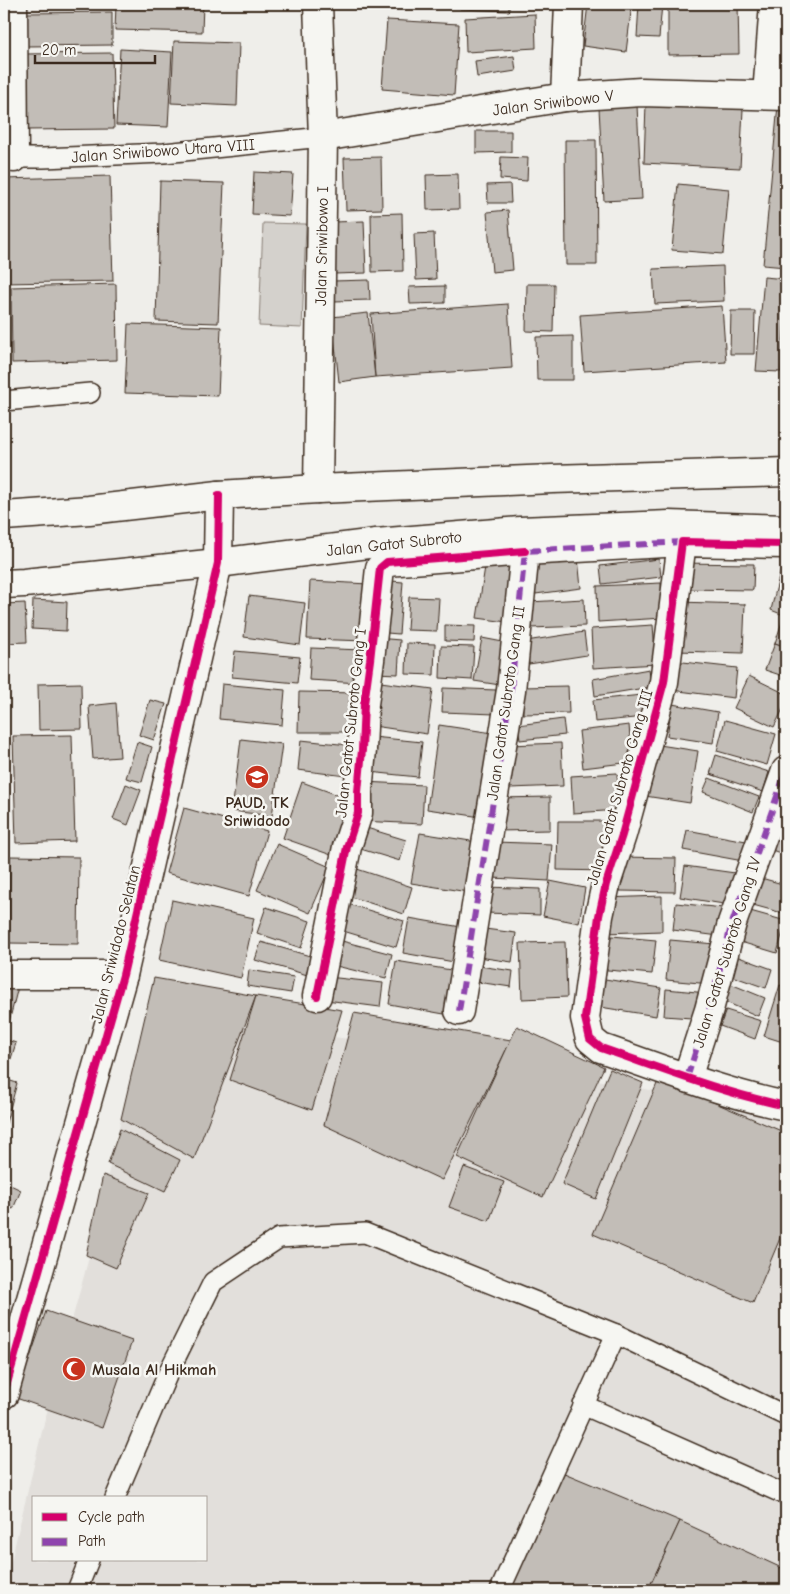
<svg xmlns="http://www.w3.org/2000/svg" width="790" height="1594" font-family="'Comic Neue',sans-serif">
<rect width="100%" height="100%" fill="#efeeea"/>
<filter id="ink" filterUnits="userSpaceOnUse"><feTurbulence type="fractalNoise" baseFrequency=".02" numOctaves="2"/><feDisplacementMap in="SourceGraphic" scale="10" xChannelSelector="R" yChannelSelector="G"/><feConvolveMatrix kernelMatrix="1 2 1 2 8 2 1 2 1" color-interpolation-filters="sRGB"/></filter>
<g filter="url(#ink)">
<!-- built -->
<path fill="#e2dfdb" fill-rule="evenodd" d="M144,1020L265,1028L440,1051L786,1115V1590H4V1581L12,1557L44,1423L88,1261ZM34,1498H206V1560H34Z"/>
<!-- green -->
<polygon fill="#d4d1cc" stroke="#887e75" points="263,223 306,224 302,328 259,326"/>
<!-- building -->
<g fill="#c2bdb7" stroke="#3b2a1e">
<polygon points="116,4 203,4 202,32 115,30"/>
<polygon points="460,4 509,4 509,11 460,9"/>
<polygon points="588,4 632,4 626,52 583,46"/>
<polygon points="639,4 662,4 659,38 637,37"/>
<polygon points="668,4 738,4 739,54 668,55"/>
<polygon points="112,12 112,45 26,46 26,13"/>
<polygon points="535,14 536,48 466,52 465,18"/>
<polygon points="387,20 459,24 454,95 382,89"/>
<polygon points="174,41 239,43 237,106 171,103"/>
<polygon points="120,49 172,52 168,127 116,125"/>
<polygon points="112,53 114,129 25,130 24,54"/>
<polygon points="514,56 516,71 477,77 475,61"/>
<polygon points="646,104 743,109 740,168 644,163"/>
<polygon points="778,105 786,106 786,267 763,265"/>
<polygon points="637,106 642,199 604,201 599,108"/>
<polygon points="476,131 511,131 511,152 476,153"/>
<polygon points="565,140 596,140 597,265 566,265"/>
<polygon points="381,157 382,209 346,210 344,158"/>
<polygon points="501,157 528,158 527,181 500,179"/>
<polygon points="254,172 293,174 290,216 252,214"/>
<polygon points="458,174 459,209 427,210 426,175"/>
<polygon points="110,176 113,281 4,283 4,179"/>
<polygon points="160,181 224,183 218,323 156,321"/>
<polygon points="510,184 511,203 488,203 487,185"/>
<polygon points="678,184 729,189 723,254 672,250"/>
<polygon points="508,210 513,270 492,272 487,212"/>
<polygon points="402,213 403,271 372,272 371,214"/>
<polygon points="364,221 366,273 334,274 333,222"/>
<polygon points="434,233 436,279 416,280 414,234"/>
<polygon points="723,266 724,301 655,304 653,269"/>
<polygon points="764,277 786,279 786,302 781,372 756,371"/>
<polygon points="369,280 370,300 333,301 333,281"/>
<polygon points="116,284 117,360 12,363 11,287"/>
<polygon points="527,284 554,284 553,332 526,331"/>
<polygon points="445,286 445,303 410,304 409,287"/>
<polygon points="508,304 512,368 375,377 371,314"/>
<polygon points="722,306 726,362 584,371 580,315"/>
<polygon points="731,311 755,311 754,354 730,354"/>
<polygon points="368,313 375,377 339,382 332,317"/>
<polygon points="128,324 221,327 218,396 125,393"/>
<polygon points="573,336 573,380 537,380 536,337"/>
<polygon points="786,548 786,616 771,610"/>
<polygon points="487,554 516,559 507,622 477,618"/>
<polygon points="578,558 581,588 528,595 524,565"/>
<polygon points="659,559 661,577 602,584 600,566"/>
<polygon points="680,563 754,564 753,590 680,589"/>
<polygon points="380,580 403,582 399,634 375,632"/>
<polygon points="310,581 369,584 367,641 307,639"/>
<polygon points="661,583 663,618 598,622 597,586"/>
<polygon points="249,596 305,603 300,645 244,637"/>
<polygon points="409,597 439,598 437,631 407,630"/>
<polygon points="584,599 585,626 530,628 529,602"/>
<polygon points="33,600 67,602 66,631 32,629"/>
<polygon points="678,602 745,604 743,653 677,651"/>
<polygon points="25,603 27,642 4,643 4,604"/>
<polygon points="783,619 786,620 786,647 775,643"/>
<polygon points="445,625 475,626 474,642 445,641"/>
<polygon points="653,625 656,664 593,668 591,629"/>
<polygon points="584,632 587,655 529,664 526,641"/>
<polygon points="377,638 400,640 398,674 375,673"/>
<polygon points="482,638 508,643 500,685 474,681"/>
<polygon points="407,643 435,644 434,675 406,674"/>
<polygon points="775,643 786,647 786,677 765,670"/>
<polygon points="441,646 474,647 472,680 440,678"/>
<polygon points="311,648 362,650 360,683 309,680"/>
<polygon points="235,651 300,657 297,683 232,677"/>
<polygon points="674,661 737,668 734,698 671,690"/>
<polygon points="649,669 651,687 595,696 593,679"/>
<polygon points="749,676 786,694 786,703 774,727 734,708"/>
<polygon points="373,681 433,689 427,734 367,725"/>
<polygon points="81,683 82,729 39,730 38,684"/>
<polygon points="222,684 285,690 282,725 219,719"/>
<polygon points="568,686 569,713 523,714 522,687"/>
<polygon points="443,688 496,690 495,714 442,712"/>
<polygon points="299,692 360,693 359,732 298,732"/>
<polygon points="642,695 644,717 595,722 593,700"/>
<polygon points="150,700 166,704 154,740 139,735"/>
<polygon points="116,703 120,757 93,759 89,706"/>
<polygon points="672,704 718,712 713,743 667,736"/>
<polygon points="563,719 565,735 520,740 518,725"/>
<polygon points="725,720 776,734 767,765 717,751"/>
<polygon points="439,725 493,733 481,817 427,809"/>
<polygon points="629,725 632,762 583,768 579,731"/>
<polygon points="72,735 75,841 16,843 13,736"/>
<polygon points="373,737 422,742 418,777 369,772"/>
<polygon points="241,739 282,744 272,816 232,811"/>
<polygon points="301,740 349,745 346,776 298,770"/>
<polygon points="137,742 152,747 142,782 126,778"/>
<polygon points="561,743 563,786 510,788 509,745"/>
<polygon points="653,744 698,751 690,803 645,796"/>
<polygon points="716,755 769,772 763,792 710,774"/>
<polygon points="617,773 620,810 573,813 571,776"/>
<polygon points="709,778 759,797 753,812 703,792"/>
<polygon points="302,782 357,802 337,857 283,838"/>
<polygon points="363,782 424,785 422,824 360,821"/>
<polygon points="126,784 141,790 128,825 113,819"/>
<polygon points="550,797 550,830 498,831 498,798"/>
<polygon points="184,808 267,831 249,896 166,873"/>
<polygon points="4,818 9,818 7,858 4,858"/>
<polygon points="558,821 608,821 608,871 557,870"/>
<polygon points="360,826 406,840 400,861 354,847"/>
<polygon points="773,829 786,834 786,855 766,848"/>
<polygon points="687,830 746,841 743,861 683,850"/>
<polygon points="420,833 477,842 468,892 411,883"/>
<polygon points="495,842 552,844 549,881 493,878"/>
<polygon points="277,844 330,867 310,913 257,890"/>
<polygon points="10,856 79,857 78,944 9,943"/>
<polygon points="620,857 676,858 675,892 620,891"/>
<polygon points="685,866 735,873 730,905 680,897"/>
<polygon points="357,869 412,887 404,914 348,896"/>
<polygon points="761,878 786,885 786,914 753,905"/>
<polygon points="550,881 585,888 579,923 543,916"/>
<polygon points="487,887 540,889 540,915 486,913"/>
<polygon points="662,896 662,931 605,933 604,898"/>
<polygon points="172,900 254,918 241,978 159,960"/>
<polygon points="676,903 723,908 719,936 673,930"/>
<polygon points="348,904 404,921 396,947 340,930"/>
<polygon points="266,907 310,921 301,948 257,933"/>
<polygon points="743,909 786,921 777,953 734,940"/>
<polygon points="409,918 461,927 454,962 403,953"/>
<polygon points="477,928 516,933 512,962 472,956"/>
<polygon points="601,935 656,940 652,974 597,969"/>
<polygon points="338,940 392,954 386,978 332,965"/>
<polygon points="670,940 715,944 711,984 666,980"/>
<polygon points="261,942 317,958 311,976 255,960"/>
<polygon points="565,942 567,997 522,999 520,943"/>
<polygon points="736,956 772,969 766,988 729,975"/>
<polygon points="396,961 451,970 444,1014 389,1004"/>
<polygon points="472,965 513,971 511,987 470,981"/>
<polygon points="249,970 294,977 291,993 247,986"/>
<polygon points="328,977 383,983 380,1007 326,1000"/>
<polygon points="154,978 256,996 194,1159 121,1119"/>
<polygon points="605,979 661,988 656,1016 600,1007"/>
<polygon points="721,980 765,998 758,1016 714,997"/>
<polygon points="4,983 18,987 9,1022 4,1020"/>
<polygon points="780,985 786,987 786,1043 764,1036"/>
<polygon points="666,989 707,993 705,1019 664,1016"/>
<polygon points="256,996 342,1010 312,1110 230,1080"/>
<polygon points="726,1010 761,1021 755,1039 720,1026"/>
<polygon points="354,1013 511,1040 442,1180 324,1125"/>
<polygon points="517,1026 604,1067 543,1197 457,1157"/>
<polygon points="4,1039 16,1043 8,1068 4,1067"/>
<polygon points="610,1069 643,1083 596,1199 562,1184"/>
<polygon points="4,1079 17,1083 4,1130"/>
<polygon points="659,1079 786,1133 786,1224 753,1303 593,1234"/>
<polygon points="120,1129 180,1160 165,1191 108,1164"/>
<polygon points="464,1167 504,1182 489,1221 449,1207"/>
<polygon points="103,1175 149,1193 116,1268 86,1255"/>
<polygon points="4,1182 21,1190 13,1209 4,1205"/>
<polygon points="4,1211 9,1213 4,1234"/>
<polygon points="46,1311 132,1341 102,1428 16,1398"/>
<polygon points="557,1470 680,1521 648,1590 505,1590"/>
<polygon points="680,1521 786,1570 786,1590 648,1590"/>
</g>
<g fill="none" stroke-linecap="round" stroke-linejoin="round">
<!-- service casing -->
<g stroke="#3b2a1e" stroke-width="22">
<g id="service">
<polyline points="4,158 43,158 164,153 323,137"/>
<polyline points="4,401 90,393"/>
<polyline points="583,1405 786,1495"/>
<polyline points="115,1498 169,1371 213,1282 279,1238 365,1233 616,1334 786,1416"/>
<polyline points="77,1590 89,1560"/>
<polyline points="500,1590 616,1334"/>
</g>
</g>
<!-- minor casing -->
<g stroke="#3b2a1e" stroke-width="31">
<g id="minor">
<polyline points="13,4 14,158"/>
<polyline points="767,95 774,4"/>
<polyline points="565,97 569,4"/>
<polyline points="323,137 565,97 641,92 786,96"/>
<polyline points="318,489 323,137 318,4"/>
<path d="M786,544L682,542L664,682L622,835L606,884L599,916L585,1018L590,1039L601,1048C662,1069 723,1093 786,1106"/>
<polyline points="4,975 123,975"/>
<polyline points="317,996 347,847 358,813 358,792 362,750 364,704 370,660 380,568 387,562 525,551"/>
<polyline points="459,1011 511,690 525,551 682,542"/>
<polyline points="687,1078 709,1010 732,923 786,771"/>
<polyline points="4,1394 123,975 218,563 219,495"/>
</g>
</g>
<!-- tertiary casing -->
<g stroke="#3b2a1e" stroke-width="31">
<g id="tertiary">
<polyline points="4,516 89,510 219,495 318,489 552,479 786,472"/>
<polyline points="4,584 24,583 218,563 376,543 520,531 669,525 786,529"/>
</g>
</g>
<!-- service -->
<use href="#service" stroke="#f6f6f2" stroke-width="19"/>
<!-- minor -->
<use href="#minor" stroke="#f6f6f2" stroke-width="28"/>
<!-- tertiary -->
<use href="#tertiary" stroke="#f6f6f2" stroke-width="28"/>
<!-- quiet -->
<g stroke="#8e44ad" stroke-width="6" stroke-dasharray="12 6" stroke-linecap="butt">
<polyline points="459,1011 511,690 525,551 682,542"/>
<polyline points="687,1078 709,1010 732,923 786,771"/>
</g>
<!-- cycleway casing -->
<g stroke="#f6f6f2" stroke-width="11">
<g id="cycleway">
<path d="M786,544L682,542L664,682L622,835L606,884L599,916L585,1018L590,1039L601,1048C662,1069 723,1093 786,1106"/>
<polyline points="317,996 347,847 358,813 358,792 362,750 364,704 370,660 380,568 387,562 525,551"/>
<polyline points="4,1394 123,975 218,563 219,495"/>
</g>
</g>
<!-- cycleway -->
<use href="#cycleway" stroke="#d6006c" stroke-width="8"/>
</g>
</g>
<!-- icons -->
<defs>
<g id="school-disc" transform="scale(1.25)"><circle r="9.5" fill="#c8321e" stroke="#f6f6f2"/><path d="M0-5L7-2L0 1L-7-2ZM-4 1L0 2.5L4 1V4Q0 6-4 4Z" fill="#fff"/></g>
<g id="mosque-disc" transform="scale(1.25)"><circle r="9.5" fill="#c8321e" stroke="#f6f6f2"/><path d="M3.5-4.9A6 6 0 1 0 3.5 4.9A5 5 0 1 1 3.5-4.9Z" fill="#fff"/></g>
</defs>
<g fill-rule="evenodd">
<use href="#school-disc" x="257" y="777"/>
<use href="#mosque-disc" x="74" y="1369"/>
</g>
<g text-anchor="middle" stroke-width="5" stroke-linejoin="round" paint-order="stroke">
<!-- street labels -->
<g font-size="16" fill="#3b2a1e" stroke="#f6f6f2">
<text transform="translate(553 102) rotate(-7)" y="6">Jalan Sriwibowo V</text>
<text transform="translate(163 150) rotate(-4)" y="6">Jalan Sriwibowo Utara VIII</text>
<text transform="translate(321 246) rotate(-89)" y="6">Jalan Sriwibowo I</text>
<text transform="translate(394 543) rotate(-6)" y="6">Jalan Gatot Subroto</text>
<text transform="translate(505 703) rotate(-82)" y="6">Jalan Gatot Subroto Gang II</text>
<text transform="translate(350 723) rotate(-84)" y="6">Jalan Gatot Subroto Gang I</text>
<text transform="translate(619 787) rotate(-74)" y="6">Jalan Gatot Subroto Gang III</text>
<text transform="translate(115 944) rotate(-76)" y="6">Jalan Sriwidodo Selatan</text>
<text transform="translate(726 952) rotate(-73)" y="6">Jalan Gatot Subroto Gang IV</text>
</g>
<!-- poi labels -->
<g font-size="16" font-weight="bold" fill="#3b2a1e" stroke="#f6f6f2">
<text x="257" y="808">PAUD, TK<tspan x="257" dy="18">Sriwidodo</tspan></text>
<text x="92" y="1375" text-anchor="start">Musala Al Hikmah</text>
</g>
</g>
<!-- margin -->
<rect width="790" height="1594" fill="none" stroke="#f6f6f2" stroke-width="20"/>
<rect x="10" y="10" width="770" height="1574" fill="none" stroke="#3b2a1e" stroke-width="2" filter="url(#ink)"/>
<!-- legend -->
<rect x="32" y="1496" width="175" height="65" fill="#f6f6f2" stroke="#aba49d"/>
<rect x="42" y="1513" width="25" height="8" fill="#d6006c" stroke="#aba49d"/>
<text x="78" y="1522" font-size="15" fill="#3b2a1e">Cycle path</text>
<rect x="42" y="1538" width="25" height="8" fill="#8e44ad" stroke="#aba49d"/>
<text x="78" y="1546" font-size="15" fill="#3b2a1e">Path</text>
<!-- scale -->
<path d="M35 55v8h120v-8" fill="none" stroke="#3b2a1e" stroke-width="2.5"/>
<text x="42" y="55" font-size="15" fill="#3b2a1e" stroke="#f6f6f2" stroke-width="4" paint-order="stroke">20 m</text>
</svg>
